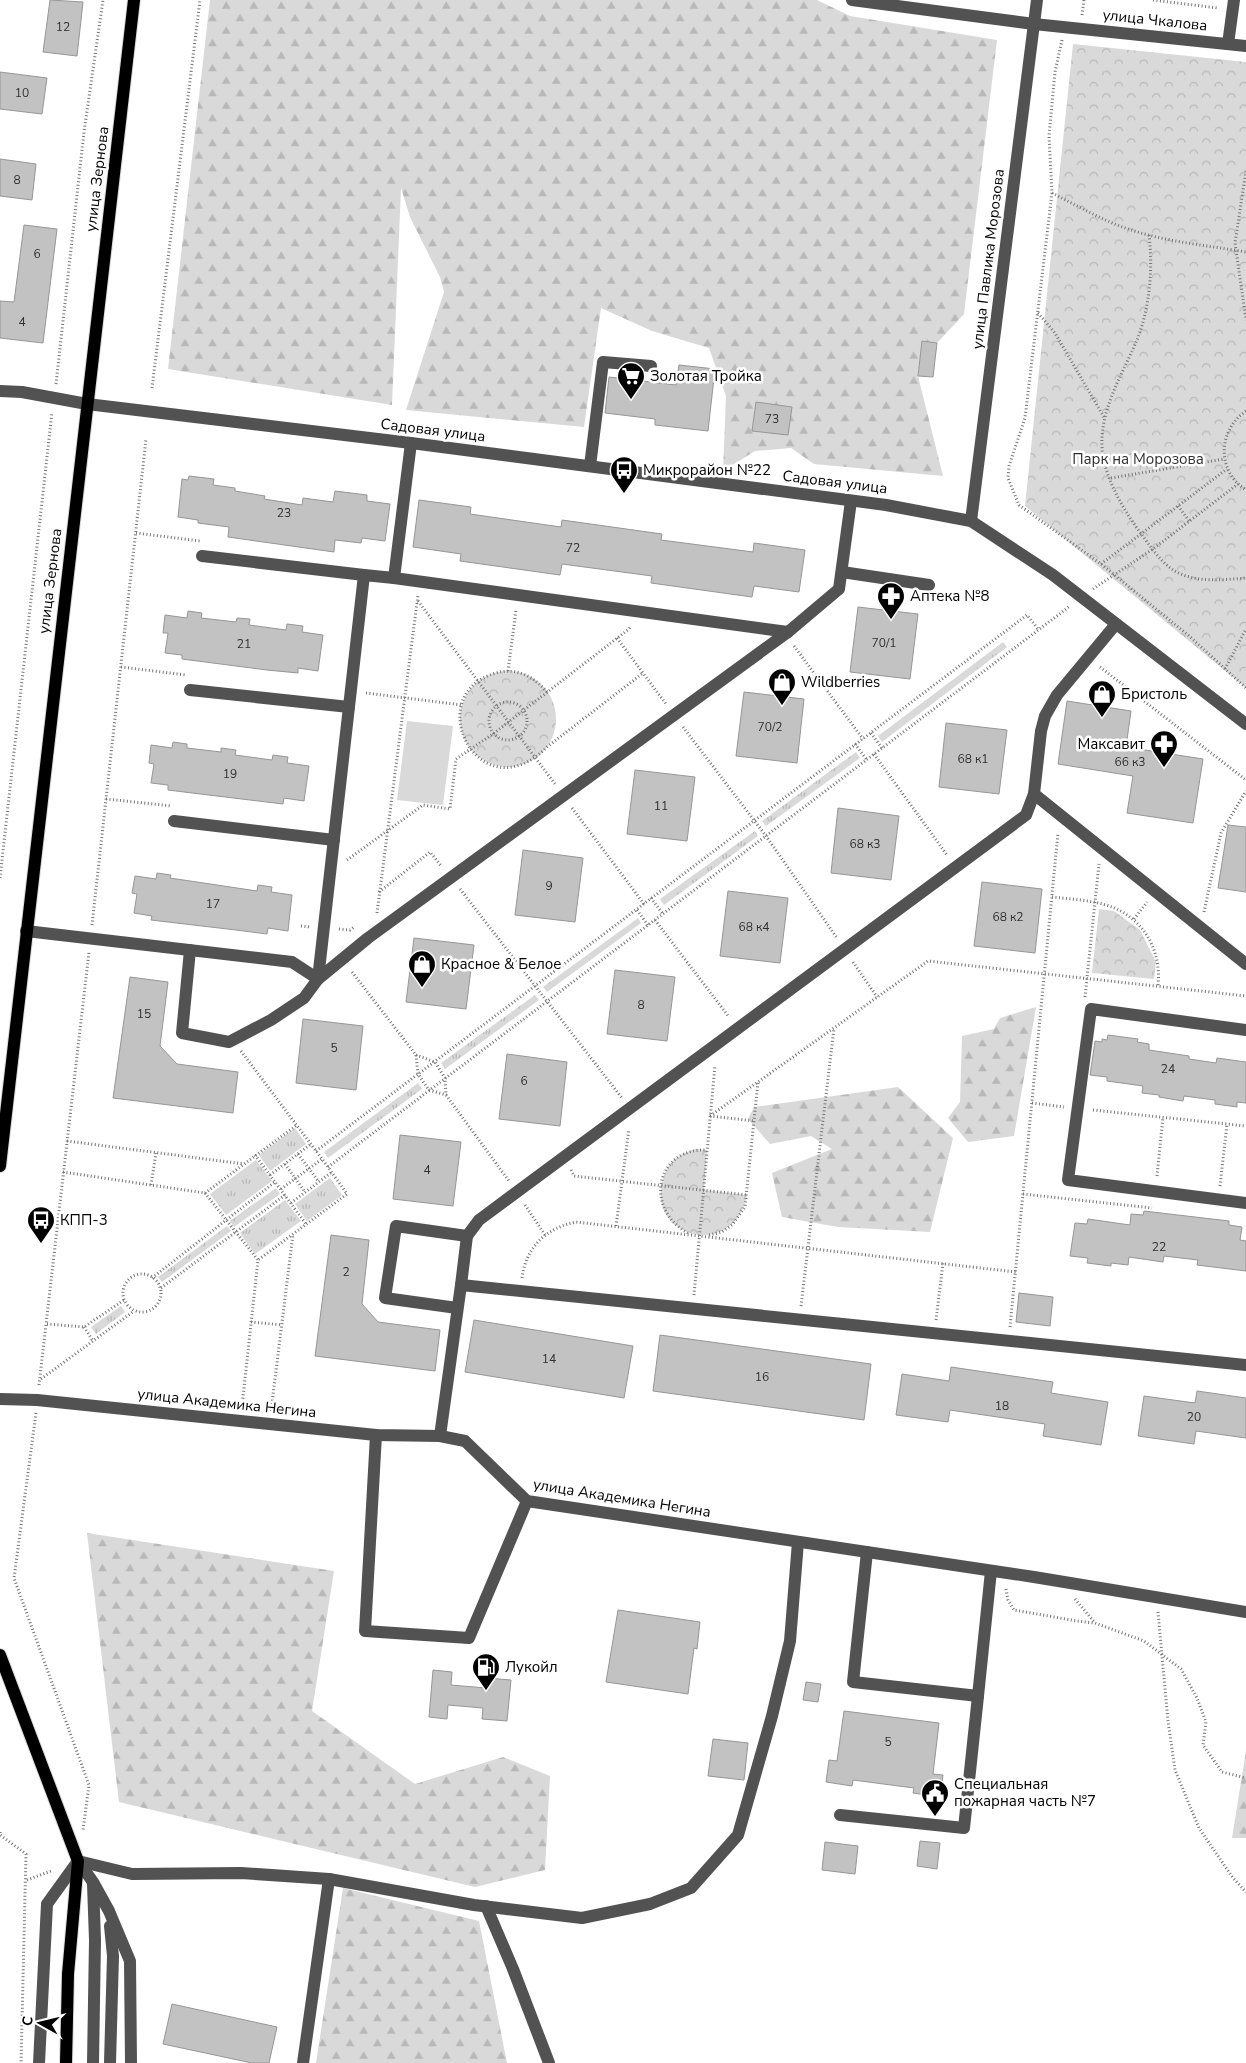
<svg xmlns="http://www.w3.org/2000/svg" width="1246" height="2063" font-family="'Nunito Sans',sans-serif">
<defs>
<pattern id="grass-tufts" width="24" height="20" patternUnits="userSpaceOnUse" patternTransform="scale(1.25)"><rect width="24" height="20" fill="#d9d9d9"/><path d="M3 7l-1-3M5 7V3M7 7l1-3M15 17l-1-3M17 17v-4M19 17l1-3" fill="none" stroke="#b8b8b8"/></pattern>
<pattern id="forest-firs" width="22" height="20" patternUnits="userSpaceOnUse" patternTransform="scale(1.25)"><rect width="22" height="20" fill="#d9d9d9"/><path d="M5 1l3.5 6h-7zM16 11l3.5 6h-7z" fill="#b8b8b8"/></pattern>
<pattern id="park-crowns" width="20" height="18" patternUnits="userSpaceOnUse" patternTransform="scale(1.25)"><rect width="20" height="18" fill="#d9d9d9"/><path d="M2 6a3 3 0 1 1 6 0M12 15a3 3 0 1 1 6 0" fill="none" stroke="#b8b8b8"/></pattern>
</defs>
<rect width="100%" height="100%" fill="#fff"/>
<!-- grass -->
<g fill="url(#grass-tufts)">
<polygon points="1003,642 1007,647 882,742 878,736"/>
<polygon points="856,752 860,758 766,826 762,821"/>
<polygon points="755,831 758,836 664,905 660,899"/>
<polygon points="638,918 641,923 547,992 543,987"/>
<polygon points="535,995 539,1000 445,1069 441,1063"/>
<polygon points="418,1083 422,1089 328,1158 324,1152"/>
<polygon points="295,1128 306,1144 270,1171 259,1155"/>
<polygon points="256,1160 272,1181 226,1215 210,1194"/>
<polygon points="330,1178 342,1195 307,1221 295,1204"/>
<polygon points="276,1188 280,1194 234,1227 230,1221"/>
<polygon points="285,1200 301,1221 255,1254 240,1233"/>
<polygon points="227,1226 231,1231 162,1282 158,1277"/>
<polygon points="121,1306 125,1312 96,1334 91,1327"/>
</g>
<!-- forest -->
<g fill="url(#forest-firs)">
<polygon points="210,0 817,0 850,16 997,40 964,314 937,343 922,341 918,376 943,476 814,464 791,448 755,451 723,471 726,396 709,348 652,331 601,308 584,427 406,410 444,292 440,277 410,217 401,188 392,405 168,369"/>
<polygon points="1036,1007 1014,1136 968,1142 948,1118 960,1102 962,1036 994,1029 1000,1018"/>
<polygon points="898,1087 953,1138 930,1232 838,1227 782,1217 772,1173 832,1149 811,1136 770,1144 748,1119 754,1107"/>
<polygon points="87,1533 334,1571 312,1711 415,1784 503,1757 550,1776 545,1870 475,1887 119,1802"/>
<polygon points="1246,1751 1246,1838 1232,1838"/>
<polygon points="343,1888 479,1921 507,2063 316,2063"/>
</g>
<!-- park -->
<g fill="url(#park-crowns)">
<polygon points="1073,44 1246,62 1246,688 1025,506"/>
<circle cx="508" cy="719" r="48"/>
<polygon points="1099,909 1114,911 1140,930 1156,962 1154,979 1092,973"/>
<path d="M695,1149L707,1150L704,1190L747,1195C734,1261 645,1238 663,1179C667,1162 680,1154 695,1149Z"/>
</g>
<!-- pitch -->
<polygon fill="#d9d9d9" points="407,721 453,726 443,805 397,800"/>
<!-- building -->
<g fill="#c2c2c2" stroke="#969696">
<polygon points="50,0 83,2 77,56 43,52"/>
<polygon points="0,72 47,78 42,114 0,109"/>
<polygon points="0,159 36,164 32,200 0,196"/>
<polygon points="24,225 57,229 43,343 0,338 0,301 14,302"/>
<polygon points="922,341 937,343 933,377 918,376"/>
<polygon points="679,365 715,369 708,431 655,425 655,419 605,413 609,377 676,385"/>
<polygon points="756,402 792,407 788,435 752,431"/>
<polygon points="189,476 214,479 213,485 235,488 235,491 265,496 264,499 302,505 303,498 333,502 335,491 367,495 367,501 390,504 385,541 362,538 361,543 335,540 334,552 228,537 229,527 198,523 198,520 178,517 182,479 188,480"/>
<polygon points="419,500 471,507 470,514 561,527 562,520 662,534 661,540 753,552 754,543 805,550 799,592 754,586 752,597 651,583 652,576 562,564 560,575 460,561 461,554 413,547"/>
<polygon points="858,607 918,614 910,679 850,672"/>
<polygon points="188,611 202,613 201,618 236,622 237,618 250,619 249,625 286,630 287,624 303,626 302,632 323,635 318,671 298,668 298,673 267,670 182,659 182,655 165,653 168,633 163,633 165,615 187,618"/>
<polygon points="744,692 804,699 797,763 736,756"/>
<polygon points="1067,701 1131,711 1126,747 1203,759 1193,823 1127,813 1133,776 1058,764"/>
<polygon points="946,723 1007,730 999,794 939,787"/>
<polygon points="173,742 187,744 187,748 221,752 221,748 236,750 235,755 272,760 273,755 288,757 287,763 309,766 304,801 284,798 283,804 192,793 168,790 168,785 151,783 154,764 149,763 151,745 172,748"/>
<polygon points="635,770 695,777 687,841 627,834"/>
<polygon points="838,808 899,816 891,880 831,873"/>
<polygon points="1228,825 1246,827 1246,892 1218,888"/>
<polygon points="523,850 583,858 575,922 515,915"/>
<polygon points="157,873 171,875 170,878 257,891 258,885 272,887 271,892 292,895 288,931 268,928 267,934 236,930 151,920 152,916 134,913 137,894 132,893 135,876 156,879"/>
<polygon points="982,882 1042,889 1035,953 974,946"/>
<polygon points="728,891 788,898 780,963 720,956"/>
<polygon points="414,938 474,945 466,1009 406,1002"/>
<polygon points="615,970 675,977 667,1041 607,1034"/>
<polygon points="130,977 168,982 160,1046 177,1064 238,1072 233,1113 113,1098"/>
<polygon points="303,1019 363,1026 356,1090 296,1083"/>
<polygon points="1108,1035 1138,1039 1137,1042 1149,1044 1149,1050 1189,1056 1189,1059 1216,1063 1217,1058 1246,1062 1246,1103 1237,1102 1237,1107 1215,1104 1215,1100 1184,1096 1183,1101 1159,1097 1159,1095 1142,1093 1143,1086 1107,1081 1107,1077 1090,1075 1095,1041 1102,1042 1102,1039 1107,1040"/>
<polygon points="507,1054 567,1062 560,1126 499,1119"/>
<polygon points="400,1135 461,1142 453,1206 393,1199"/>
<polygon points="1144,1211 1229,1221 1229,1225 1242,1227 1240,1240 1246,1241 1246,1271 1197,1265 1198,1260 1164,1256 1163,1262 1129,1257 1128,1265 1111,1263 1111,1266 1087,1263 1088,1258 1070,1256 1075,1223 1087,1224 1088,1219 1130,1225 1131,1214 1143,1215"/>
<polygon points="331,1235 369,1240 362,1304 378,1322 440,1330 435,1371 315,1356"/>
<polygon points="1019,1293 1053,1297 1050,1326 1016,1322"/>
<polygon points="474,1320 633,1346 624,1398 465,1372"/>
<polygon points="660,1335 871,1364 864,1420 653,1391"/>
<polygon points="951,1367 1053,1382 1051,1393 1108,1402 1101,1445 1043,1436 1045,1424 950,1410 948,1422 896,1415 902,1374 949,1381"/>
<polygon points="1197,1391 1246,1398 1246,1438 1196,1431 1194,1444 1138,1436 1144,1396 1195,1403"/>
<polygon points="618,1610 700,1622 697,1649 694,1648 688,1694 606,1682"/>
<polygon points="433,1670 452,1672 451,1685 486,1688 487,1678 511,1680 507,1721 482,1719 483,1708 448,1705 447,1719 429,1717"/>
<polygon points="806,1682 821,1684 818,1702 803,1700"/>
<polygon points="844,1711 939,1723 933,1774 943,1775 940,1797 913,1793 914,1788 853,1780 852,1786 826,1782 829,1760 837,1761"/>
<polygon points="713,1739 748,1743 744,1780 708,1776"/>
<polygon points="920,1841 940,1843 937,1869 917,1866"/>
<polygon points="825,1842 858,1846 855,1874 822,1870"/>
<polygon points="172,2004 277,2027 269,2063 252,2063 163,2044"/>
</g>
<g fill="none" stroke-linecap="round" stroke-linejoin="round">
<!-- major casing -->
<g stroke="#dbdbdb" stroke-width="14">
<g id="major">
<polyline points="0,1166 134,0"/>
<polyline points="0,1655 78,1861 68,1974 66,2063"/>
</g>
</g>
<!-- path -->
<g stroke="#747474" stroke-width="3" stroke-dasharray="1 2.5" stroke-linecap="butt">
<polyline points="1153,0 1218,8"/>
<polyline points="1082,15 1084,0"/>
<polyline points="1062,40 1055,72 1049,136 1052,193 1025,418 1009,466 1008,478 1019,505 1101,564 1188,635 1246,688"/>
<polyline points="1246,171 1235,243 1246,320"/>
<path d="M1052,193C1076,205 1100,219 1125,228C1165,242 1205,245 1246,252"/>
<path d="M1149,235C1153,269 1150,307 1137,340C1123,373 1100,409 1102,447C1104,478 1124,511 1142,535C1150,546 1159,559 1169,567C1190,584 1222,580 1246,578"/>
<polyline points="1038,313 1055,333 1105,419"/>
<polyline points="56,384 84,132 103,0"/>
<polyline points="152,388 200,0"/>
<path d="M1246,411C1218,430 1216,471 1246,490"/>
<polyline points="1111,478 1224,459"/>
<polyline points="1178,506 1190,522"/>
<polyline points="136,533 200,541"/>
<polyline points="1101,564 1227,469"/>
<polyline points="1093,589 1153,549 1238,484"/>
<polyline points="418,601 555,784"/>
<polyline points="617,638 666,704"/>
<polyline points="794,646 863,739"/>
<polyline points="121,667 186,675"/>
<polyline points="1100,667 1246,780"/>
<polyline points="1225,669 1246,629"/>
<polyline points="508,671 516,610"/>
<path d="M547,692C534,677 517,667 496,673C419,694 479,815 547,747L643,673"/>
<polyline points="366,693 462,705"/>
<circle cx="508" cy="721" r="19"/>
<polyline points="683,727 766,836 837,938"/>
<polyline points="871,733 882,748"/>
<polyline points="855,744 867,760"/>
<polyline points="874,754 947,855"/>
<polyline points="106,799 172,806"/>
<polyline points="572,808 644,904"/>
<polyline points="347,860 423,805 450,809 456,759 493,734 629,629 631,626"/>
<polyline points="0,878 52,412"/>
<polyline points="460,889 622,1098"/>
<polyline points="379,892 430,852 442,867"/>
<path d="M1052,897C1070,899 1089,900 1106,905C1143,916 1162,950 1158,986"/>
<polyline points="651,898 663,914"/>
<polyline points="637,910 648,925"/>
<polyline points="1204,912 1221,833 1246,791"/>
<polyline points="377,913 418,595"/>
<polyline points="1134,919 1147,902"/>
<polyline points="655,920 729,1017"/>
<polyline points="92,925 146,439"/>
<polyline points="301,926 310,927"/>
<polyline points="339,929 350,930 354,927"/>
<polyline points="853,962 877,997"/>
<polyline points="352,972 416,1055 418,1074 429,1090 446,1095 509,1181"/>
<polyline points="1085,997 1099,864"/>
<polyline points="241,1051 328,1167 347,1194 258,1260"/>
<polyline points="416,1055 435,1062 445,1078 446,1095"/>
<polyline points="1032,1103 1064,1107"/>
<polyline points="1093,1110 1246,1126"/>
<polyline points="710,1116 928,961 1246,996"/>
<polyline points="710,1116 754,1121"/>
<polyline points="67,1141 244,1164"/>
<polyline points="316,1151 1027,615 1039,630"/>
<polyline points="298,1154 319,1182"/>
<polyline points="255,1155 306,1224"/>
<polyline points="285,1164 305,1192"/>
<polyline points="328,1167 1070,606"/>
<polyline points="571,1170 574,1176 747,1195"/>
<polyline points="63,1172 205,1193 297,1125"/>
<polyline points="270,1175 311,1144"/>
<polyline points="1157,1176 1163,1117"/>
<polyline points="151,1185 156,1153"/>
<polyline points="1220,1186 1227,1124"/>
<polyline points="281,1189 322,1159"/>
<polyline points="205,1193 258,1260 242,1406"/>
<polyline points="1023,1194 1152,1208"/>
<polyline points="291,1203 332,1172"/>
<polyline points="525,1205 545,1235"/>
<polyline points="616,1226 629,1129"/>
<path d="M688,1233C644,1209 655,1148 707,1150"/>
<polyline points="709,1235 722,1232 732,1225 745,1207 758,1082"/>
<circle cx="142" cy="1293" r="19"/>
<polyline points="152,1278 275,1182"/>
<path d="M522,1278C526,1247 546,1228 576,1222L1016,1272"/>
<polyline points="161,1288 285,1195"/>
<polyline points="694,1295 715,1065"/>
<polyline points="801,1306 834,1028"/>
<polyline points="936,1320 943,1263"/>
<polyline points="251,1322 282,1325"/>
<polyline points="47,1324 84,1327 124,1300"/>
<polyline points="84,1327 93,1341"/>
<polyline points="1010,1327 1058,833"/>
<polyline points="41,1379 134,1311"/>
<polyline points="39,1385 89,952"/>
<polyline points="271,1411 293,1234"/>
<polyline points="36,1413 14,1578 89,1785 83,1830"/>
<polyline points="1006,1589 1008,1600 1014,1610 1077,1621 1094,1623"/>
<polyline points="1075,1599 1095,1623 1144,1641 1181,1669 1197,1698 1206,1722 1203,1745 1222,1772 1246,1778"/>
<polyline points="1158,1612 1168,1721 1175,1770 1199,1828 1233,1878 1246,1892"/>
<polyline points="0,1832 0,1835 26,1854 21,2063"/>
<polyline points="27,1880 51,1871"/>
</g>
<!-- minor -->
<g stroke="#525252" stroke-width="12">
<polyline points="852,0 1034,24 1246,46"/>
<polyline points="1228,44 1234,0"/>
<polyline points="0,391 22,392 87,404 411,443 886,505 971,521 1053,575 1246,724"/>
<polyline points="411,443 394,578 788,632"/>
<polyline points="590,466 603,362 651,366"/>
<polyline points="971,521 1037,0"/>
<polyline points="202,556 364,575"/>
<polyline points="842,572 929,585"/>
<polyline points="1116,624 1057,695 1045,716 1041,731 1034,794 1246,964"/>
<polyline points="190,690 349,707"/>
<polyline points="174,821 334,840"/>
<polyline points="26,931 292,962 318,979 368,938 788,632 839,589 851,501"/>
<polyline points="190,950 182,1033 229,1042 271,1020 304,998 318,979 364,575 394,578"/>
<polyline points="1246,1030 1091,1009 1068,1180 1246,1203"/>
<polyline points="461,1285 467,1236 479,1220 1026,815 1034,794"/>
<polyline points="457,1308 385,1298 396,1226 467,1236"/>
<polyline points="0,1399 37,1400 376,1435 440,1436 465,1441 527,1501 1034,1577 1246,1612"/>
<polyline points="376,1435 365,1631 469,1638 527,1501"/>
<polyline points="440,1436 461,1285 1246,1365"/>
<polyline points="867,1552 853,1682 978,1696 991,1571"/>
<polyline points="840,1815 964,1828 978,1696"/>
<polyline points="78,1861 132,1874 241,1873 329,1879 474,1905 582,1918 650,1904 691,1888 738,1835 772,1716 790,1641 798,1542"/>
<polyline points="78,1861 93,1882 109,1911 130,1961 131,2063"/>
<polyline points="93,1884 95,1940 93,2063"/>
<polyline points="486,1906 513,1969 549,2063"/>
<polyline points="39,2063 47,1904 78,1861"/>
<polyline points="110,2063 113,1956 110,1926"/>
<polyline points="303,2063 329,1879"/>
</g>
<!-- major -->
<use href="#major" stroke="#000" stroke-width="12"/>
</g>
<!-- icons -->
<defs>
<g id="supermarket-pin" transform="scale(1.4375)"><path d="M0 17L-7.5 6A9.5 9.5 0 1 1 7.5 6Z" fill="#000" stroke="#fff"/><path d="M-6-5.5h2.5l.6 2H6L4.5 2H-2.5L-4.4-4H-6ZM-1.5 3.2a1.3 1.3 0 1 0 .1 0ZM3 3.2a1.3 1.3 0 1 0 .1 0Z" fill="#fff"/></g>
<g id="bus-pin" transform="scale(1.4375)"><path d="M0 17L-7.5 6A9.5 9.5 0 1 1 7.5 6Z" fill="#000" stroke="#fff"/><path d="M-5-6H5V4H4V6H2V4H-2V6H-4V4H-5ZM-3.5-4V0h7V-4ZM-3.5 1.2v1.5H-2V1.2ZM2 1.2v1.5H3.5V1.2Z" fill="#fff"/></g>
<g id="pharmacy-pin" transform="scale(1.4375)"><path d="M0 17L-7.5 6A9.5 9.5 0 1 1 7.5 6Z" fill="#000" stroke="#fff"/><path d="M-2-6h4v4h4v4h-4v4h-4v-4h-4v-4h4Z" fill="#fff"/></g>
<g id="shop-pin" transform="scale(1.4375)"><path d="M0 17L-7.5 6A9.5 9.5 0 1 1 7.5 6Z" fill="#000" stroke="#fff"/><path d="M-5-2.5h2.3a2.7 3.5 0 0 1 5.4 0H5L5.5 6h-11ZM-1.5-2.5h3a1.5 2.3 0 0 0-3 0Z" fill="#fff"/></g>
<g id="fuel-pin" transform="scale(1.4375)"><path d="M0 17L-7.5 6A9.5 9.5 0 1 1 7.5 6Z" fill="#000" stroke="#fff"/><path d="M-5.5-6h7V0h2V4h1.3V-2.5L3-4.5l.8-.8L6-3V5H2.5V1h-1V6h-7ZM-4.2-4.7v3.2H.2V-4.7Z" fill="#fff"/></g>
<g id="civic-pin" transform="scale(1.4375)"><path d="M0 17L-7.5 6A9.5 9.5 0 1 1 7.5 6Z" fill="#000" stroke="#fff"/><path d="M-.6-6.5H3V-4.5H.6V-3L4-1V1h2V6H-6V1h2V-1L-.6-3ZM-1.2 2.5V6h2.4V2.5Z" fill="#fff"/></g>
</defs>
<g fill-rule="evenodd">
<use href="#supermarket-pin" x="631" y="376"/>
<use href="#bus-pin" x="624" y="470"/>
<use href="#pharmacy-pin" x="891" y="596"/>
<use href="#shop-pin" x="782" y="682"/>
<use href="#shop-pin" x="1102" y="694"/>
<use href="#pharmacy-pin" x="1164" y="744"/>
<use href="#shop-pin" x="422" y="964"/>
<use href="#bus-pin" x="41" y="1220"/>
<use href="#fuel-pin" x="486" y="1667"/>
<use href="#civic-pin" x="935" y="1793"/>
</g>
<g text-anchor="middle" stroke-width="5" stroke-linejoin="round" paint-order="stroke">
<!-- number labels -->
<g font-size="12" fill="#303030">
<text x="63" y="31">12</text>
<text x="22" y="97">10</text>
<text x="17" y="184">8</text>
<text x="37" y="258">6</text>
<text x="22" y="326">4</text>
<text x="772" y="423">73</text>
<text x="284" y="517">23</text>
<text x="573" y="552">72</text>
<text x="884" y="647">70/1</text>
<text x="244" y="648">21</text>
<text x="770" y="731">70/2</text>
<text x="973" y="763">68 к1</text>
<text x="1130" y="766">66 к3</text>
<text x="230" y="778">19</text>
<text x="661" y="810">11</text>
<text x="865" y="848">68 к3</text>
<text x="549" y="890">9</text>
<text x="213" y="908">17</text>
<text x="1008" y="921">68 к2</text>
<text x="754" y="931">68 к4</text>
<text x="641" y="1009">8</text>
<text x="144" y="1018">15</text>
<text x="334" y="1052">5</text>
<text x="1168" y="1073">24</text>
<text x="524" y="1085">6</text>
<text x="427" y="1174">4</text>
<text x="1159" y="1251">22</text>
<text x="346" y="1276">2</text>
<text x="549" y="1363">14</text>
<text x="762" y="1381">16</text>
<text x="1002" y="1410">18</text>
<text x="1194" y="1421">20</text>
<text x="888" y="1746">5</text>
</g>
<!-- street labels -->
<g font-size="15" fill="#000" stroke="#fff">
<text transform="translate(1155 20) rotate(6)" y="5">улица Чкалова</text>
<text transform="translate(97 179) rotate(-83)" y="5">улица Зернова</text>
<text transform="translate(988 259) rotate(-83)" y="5">улица Павлика Морозова</text>
<text transform="translate(433 430) rotate(7)" y="5">Садовая улица</text>
<text transform="translate(835 482) rotate(7)" y="5">Садовая улица</text>
<text transform="translate(50 581) rotate(-83)" y="5">улица Зернова</text>
<text transform="translate(227 1403) rotate(6)" y="5">улица Академика Негина</text>
<text transform="translate(622 1498) rotate(9)" y="5">улица Академика Негина</text>
</g>
<!-- poi labels -->
<g font-size="15" fill="#000" stroke="#fff" text-anchor="start">
<text x="650" y="381">Золотая Тройка</text>
<text x="643" y="475">Микрорайон №22</text>
<text x="910" y="601">Аптека №8</text>
<text x="801" y="687">Wildberries</text>
<text x="1121" y="699">Бристоль</text>
<text x="1145" y="749" text-anchor="end">Максавит</text>
<text x="441" y="969">Красное &amp; Белое</text>
<text x="60" y="1225">КПП-3</text>
<text x="505" y="1672">Лукойл</text>
<text x="954" y="1789">Специальная<tspan x="954" dy="17">пожарная часть №7</tspan></text>
</g>
<!-- park labels -->
<g font-size="15" fill="#303030" stroke="#fff">
<text x="1138" y="464">Парк на Морозова</text>
</g>
</g>
<!-- north arrow -->
<g transform="translate(40 2023) rotate(278)" stroke="#ffffff" stroke-width="4" paint-order="stroke">
<path d="M0-4L9 19L0 12L-9 19Z" fill="#000000"/>
<text y="-8" font-size="14" font-weight="bold" text-anchor="middle" fill="#000000">С</text>
</g>
</svg>
